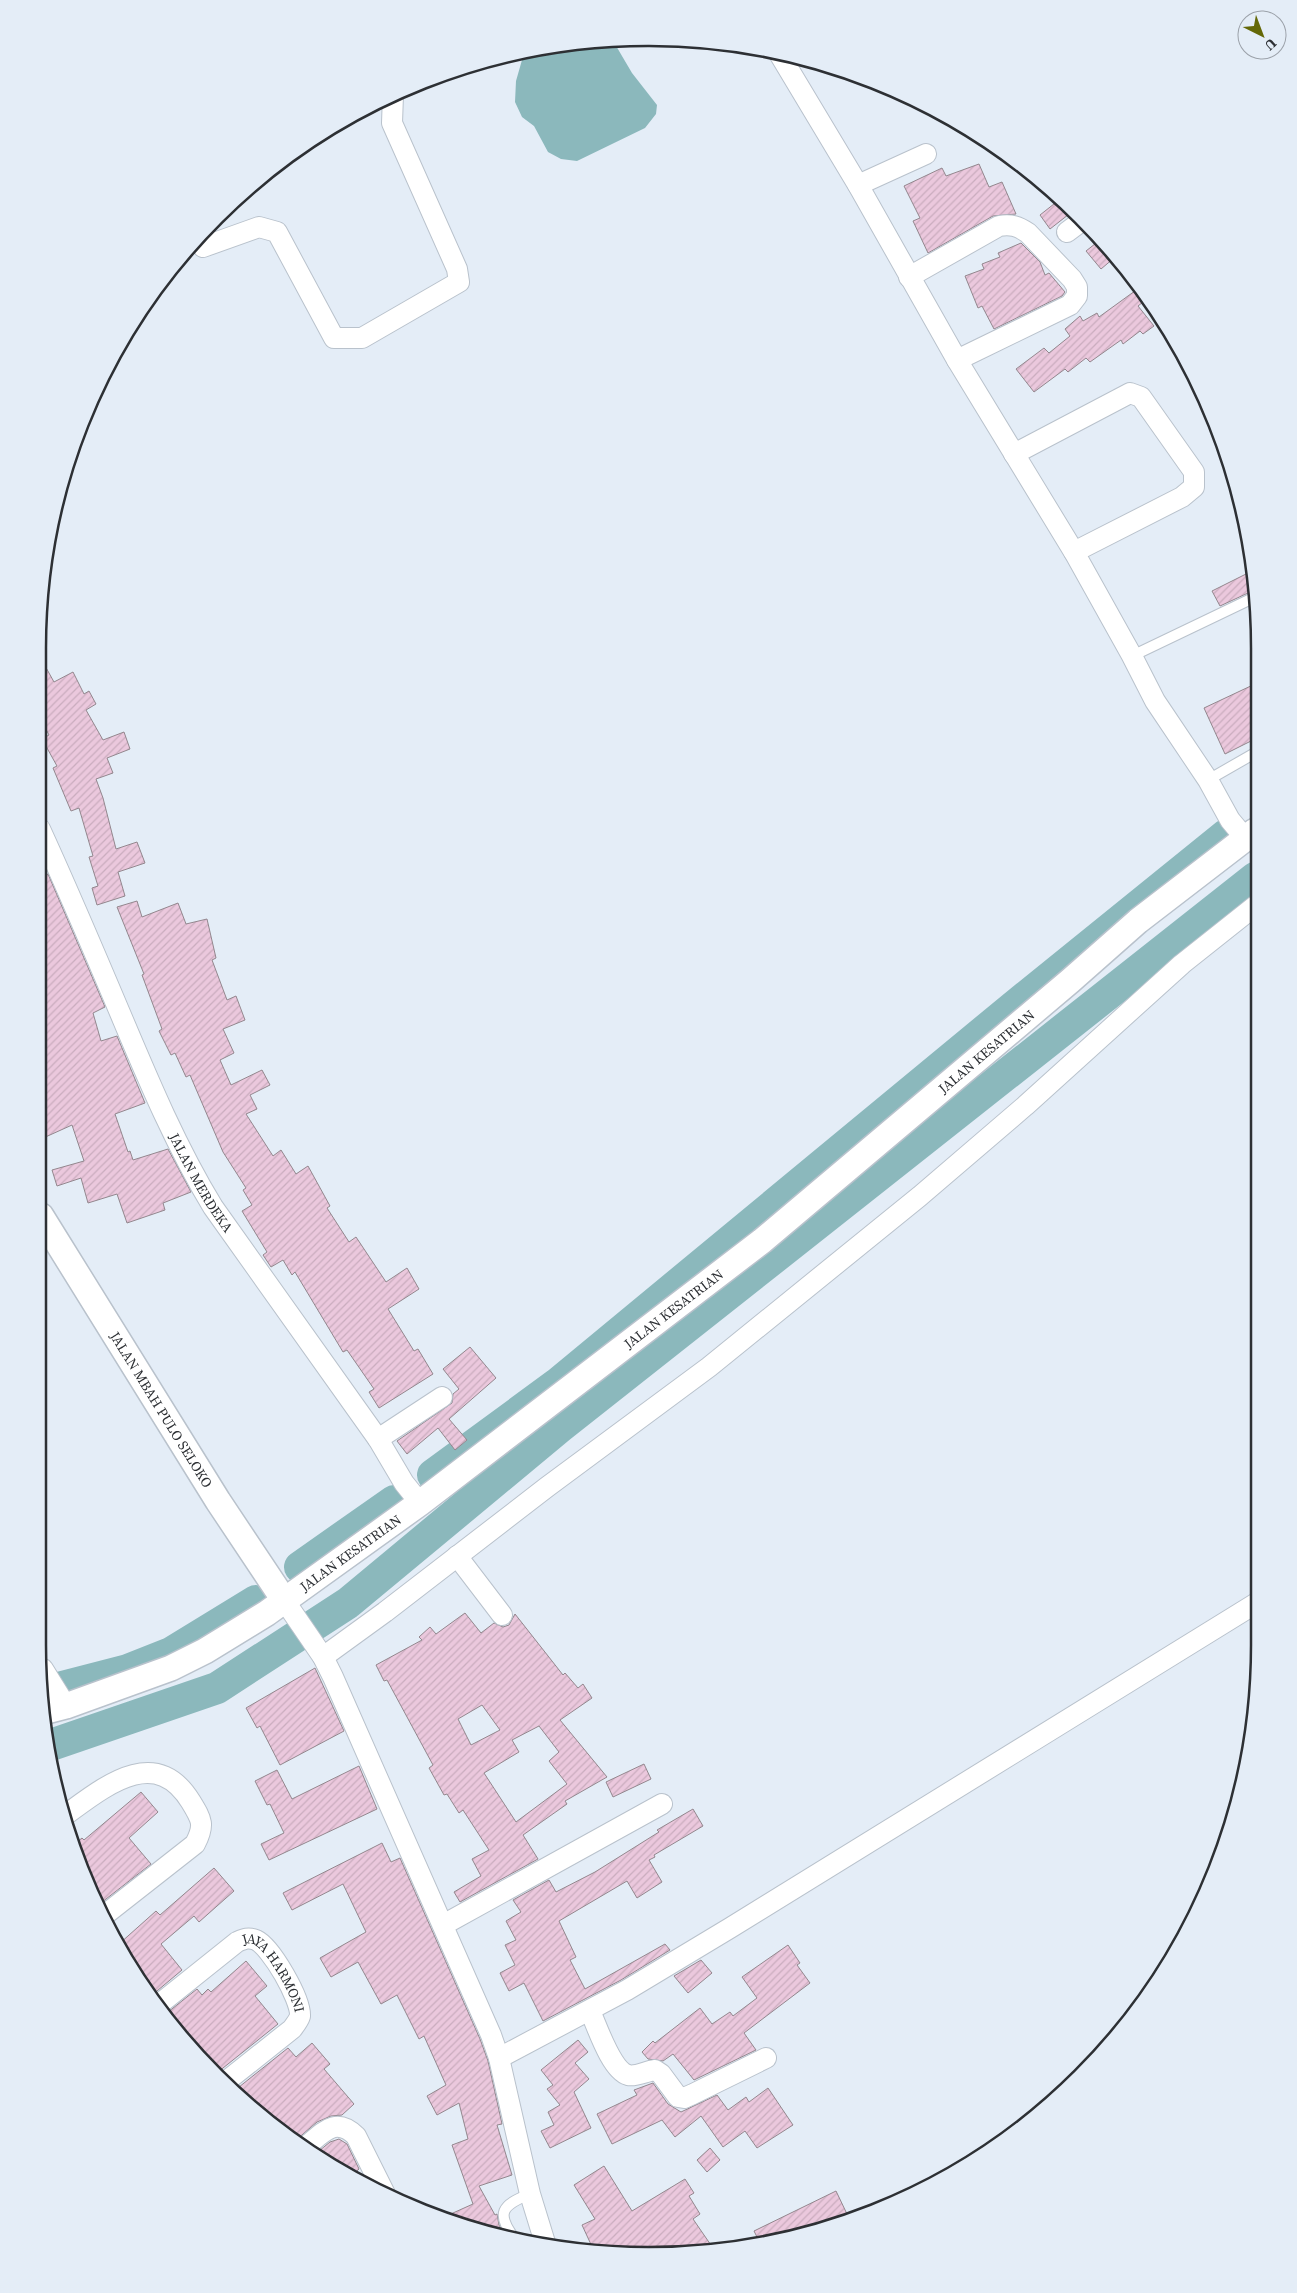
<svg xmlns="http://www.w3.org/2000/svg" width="1297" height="2293" font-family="'Source Serif 4',serif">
<defs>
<pattern id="building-hatch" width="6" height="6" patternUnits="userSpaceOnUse" patternTransform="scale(1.25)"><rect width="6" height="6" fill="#ebc8dd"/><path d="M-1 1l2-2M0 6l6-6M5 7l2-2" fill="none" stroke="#caacbe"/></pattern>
</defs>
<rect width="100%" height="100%" fill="#e4edf7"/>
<!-- water -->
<polygon fill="#8bb8bc" points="609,39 612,39 632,73 657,105 656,114 645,128 577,161 561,159 548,152 534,126 522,117 515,102 516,81 524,53"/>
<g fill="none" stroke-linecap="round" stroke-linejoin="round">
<!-- river -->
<g stroke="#8bb8bc" stroke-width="32">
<polyline points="433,1475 557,1384 1012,1008 1226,835"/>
<polyline points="300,1567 394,1501"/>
<polyline points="43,1692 128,1670 171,1653 256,1601"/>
<polyline points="48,1746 217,1688 348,1603 560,1427 1255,878"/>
</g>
</g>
<!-- building -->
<g fill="url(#building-hatch)" stroke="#93878e" fill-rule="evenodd">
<polygon points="979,164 989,187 1002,182 1016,214 993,216 928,253 913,221 920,218 904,186 942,168 946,176"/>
<polygon points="1059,200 1073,211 1050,229 1040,215"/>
<polygon points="1100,240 1114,258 1101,269 1086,251"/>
<polygon points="1021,243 1040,262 1045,275 1049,273 1065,292 1062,296 994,329 982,306 978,308 965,276 984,269 982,264 1000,257 998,253"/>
<polygon points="1139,288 1148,298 1138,306 1154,326 1143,334 1140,331 1123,344 1121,340 1090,362 1086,358 1068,372 1065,369 1034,392 1016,369 1044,348 1049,353 1070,336 1065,329 1080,316 1083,321 1097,313 1099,317"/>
<polygon points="1254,570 1254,593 1248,593 1220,606 1212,591"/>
<polygon points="39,655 54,682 73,672 84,694 89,691 96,704 86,710 103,740 124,732 130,749 107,758 113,773 96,779 103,798 116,849 137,842 145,863 118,872 125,896 97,905 92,888 98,886 89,857 93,856 79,808 71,811 53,768 57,766 42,739 49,735 39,716"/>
<polygon points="1255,684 1255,739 1225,754 1204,708"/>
<polygon points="48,874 105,1007 93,1013 101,1041 117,1036 145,1103 115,1114 128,1152 130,1151 133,1160 168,1149 191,1192 163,1203 165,1210 127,1223 117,1194 88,1203 81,1178 57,1186 52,1170 84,1161 72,1125 41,1139 40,878"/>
<polygon points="137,901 142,917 178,903 186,924 207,919 216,958 212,960 227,1000 236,996 245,1020 223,1029 234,1053 220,1060 231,1085 262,1070 270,1085 250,1095 257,1109 246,1114 273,1156 281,1150 296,1174 308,1166 330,1206 327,1208 349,1242 356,1237 386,1282 407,1268 419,1289 388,1309 414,1351 418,1349 433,1374 379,1408 369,1392 374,1389 347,1350 343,1352 295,1272 292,1275 283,1260 271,1267 263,1255 267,1252 242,1211 252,1205 243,1190 246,1188 223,1152 190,1075 186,1077 175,1053 171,1055 159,1031 162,1029 142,975 144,974 117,907"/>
<polygon points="470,1347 496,1378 449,1419 467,1440 455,1450 438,1428 407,1454 397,1441 452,1403 453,1394 459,1389 443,1369"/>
<path d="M465,1613L481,1633L494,1623L503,1627L509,1625L515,1614L563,1675L565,1673L578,1688L583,1684L592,1698L560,1720L607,1777L565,1801L567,1804L523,1835L538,1859L460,1902L454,1892L481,1876L472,1859L489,1850L463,1810L459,1813L447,1794L444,1795L429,1768L433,1765L387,1680L384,1681L376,1665L422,1640L419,1637L430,1627L436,1634ZM482,1705L500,1730L471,1745L458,1719ZM539,1726L559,1752L549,1761L567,1784L516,1822L484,1773L519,1752L512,1740Z"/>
<polygon points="315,1668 344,1731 280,1765 260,1726 257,1728 246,1708"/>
<polygon points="644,1764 651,1779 613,1797 606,1782"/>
<polygon points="359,1766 377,1809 269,1860 261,1844 284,1833 270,1804 267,1805 255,1781 277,1770 292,1799"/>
<polygon points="141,1792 158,1812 129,1838 151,1864 97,1906 72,1846 82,1838 84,1840"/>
<polygon points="693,1809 703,1826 654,1855 655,1857 649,1860 662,1882 637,1898 627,1881 559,1921 576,1957 570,1960 585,1989 665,1944 670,1950 621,1980 543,2021 524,1983 509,1991 500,1973 515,1965 505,1945 516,1940 506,1921 521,1912 513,1900 549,1880 556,1892 595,1872 659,1832 657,1830"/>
<polygon points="382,1843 391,1862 400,1858 480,2039 488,2061 502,2124 497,2125 512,2175 479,2186 495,2215 497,2214 499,2225 506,2238 490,2235 444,2217 473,2204 452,2145 468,2139 459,2103 437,2115 427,2096 446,2085 424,2036 419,2039 397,1995 381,2004 358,1962 331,1977 320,1958 366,1932 343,1884 292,1910 283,1893"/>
<polygon points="214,1868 234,1891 199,1922 194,1916 161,1944 182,1970 151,1996 137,1973 141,1970 119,1944 156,1911 160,1915"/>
<polygon points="788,1945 800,1963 797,1965 810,1983 744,2033 756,2050 694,2080 673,2054 663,2061 648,2059 642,2052 653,2041 655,2043 700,2008 712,2024 730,2012 733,2016 757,1998 742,1977"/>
<polygon points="701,1960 712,1973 688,1993 674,1976"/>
<polygon points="246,1961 267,1986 255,1996 278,2024 218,2072 190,2042 188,2044 163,2016 197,1989 202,1995 208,1989 211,1992"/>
<polygon points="578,2040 588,2052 575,2063 589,2079 574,2092 591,2128 550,2148 541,2131 554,2125 548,2112 560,2105 547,2089 553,2085 541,2070"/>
<polygon points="312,2043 330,2064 324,2069 354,2104 342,2115 331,2116 317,2122 295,2141 234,2091 288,2048 296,2057"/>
<polygon points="653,2083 668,2104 681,2112 717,2095 728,2110 746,2097 749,2102 768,2088 793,2125 757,2148 745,2131 723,2147 701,2116 675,2137 662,2120 612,2144 597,2114 637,2095 634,2090"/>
<polygon points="339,2139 347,2144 359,2169 351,2177 314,2155 330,2142"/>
<polygon points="710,2148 720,2160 707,2172 697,2160"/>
<polygon points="604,2166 632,2211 685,2179 694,2193 689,2196 700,2214 693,2219 715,2251 688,2254 594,2251 582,2225 595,2219 574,2185"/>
<polygon points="836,2191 847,2214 812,2230 761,2245 754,2231"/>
</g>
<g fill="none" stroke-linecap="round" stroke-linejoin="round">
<!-- service casing -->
<g stroke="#b9c2cc" stroke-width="12">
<g id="service">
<polyline points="1132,656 1251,599"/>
<polyline points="1208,780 1255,753"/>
<path d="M515,2239C495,2213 502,2205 530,2194"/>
</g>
</g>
<!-- minor casing -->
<g stroke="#b9c2cc" stroke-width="22">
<g id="minor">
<polyline points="780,55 858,185 957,360 1074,552 1132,656 1155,701 1208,780 1230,820 1245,838"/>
<polyline points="858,185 926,154"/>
<polyline points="1067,232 1083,220"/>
<polyline points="197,238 203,247 259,227 277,232 334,338 362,338 459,282 457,269 392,123 393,95"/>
<path d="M909,277L999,226C1011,224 1018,226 1028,233L1072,279L1077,287V296L1070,305L957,360"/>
<polyline points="1014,454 1130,393 1141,397 1194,472 1194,487 1182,497 1074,552"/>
<path id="s1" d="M40,829C69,892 96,956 123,1020C150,1084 177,1148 213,1207L378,1439L404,1483L420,1503"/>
<polyline points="378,1439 442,1397"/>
<polyline points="457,1556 502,1615"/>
<polyline points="284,1600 323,1657 333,1677 491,2035 499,2058 530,2194 546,2246"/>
<polyline points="323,1657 385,1612 547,1487 709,1367 920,1196 1025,1106 1182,964 1255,906"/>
<polyline points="43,1669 66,1706"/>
<path d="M64,1816C103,1788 155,1743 191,1802C202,1820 205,1825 195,1844L102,1917"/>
<polyline points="443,1925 662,1804"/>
<path id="s2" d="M157,2006L237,1942C244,1939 248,1937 256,1940C271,1947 301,1999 300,2016C299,2020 295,2025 292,2029L224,2083"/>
<path d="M590,2011C597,2026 611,2070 628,2075C636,2077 646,2071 655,2070L661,2074L678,2097L684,2098L693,2094L766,2058"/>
<polyline points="499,2058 627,1990 730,1928 1258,1602"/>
<path d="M304,2148C322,2134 335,2115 356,2136L386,2196"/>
</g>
</g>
<!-- tertiary casing -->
<g stroke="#b9c2cc" stroke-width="28">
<g id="tertiary">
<path id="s3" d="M41,1216L218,1501L284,1600"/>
<path id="s4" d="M43,1712L66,1706L171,1668L205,1651L267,1613L420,1503L762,1241L1070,981L1138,921L1255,831"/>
</g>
</g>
<!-- service -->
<use href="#service" stroke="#fff" stroke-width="10"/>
<!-- minor -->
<use href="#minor" stroke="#fff" stroke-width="20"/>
<!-- tertiary -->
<use href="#tertiary" stroke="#fff" stroke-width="25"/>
</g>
<g text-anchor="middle" stroke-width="4.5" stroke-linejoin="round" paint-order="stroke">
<!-- street labels -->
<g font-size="14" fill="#2d3034" stroke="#e4edf7">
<text dy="5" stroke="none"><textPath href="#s4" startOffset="1159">JALAN KESATRIAN</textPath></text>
<text dy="5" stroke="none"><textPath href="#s1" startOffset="389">JALAN MERDEKA</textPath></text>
<text dy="5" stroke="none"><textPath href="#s4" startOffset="754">JALAN KESATRIAN</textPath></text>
<text dy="5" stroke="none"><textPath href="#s3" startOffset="228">JALAN MBAH PULO SELOKO</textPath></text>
<text dy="5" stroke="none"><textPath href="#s4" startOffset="349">JALAN KESATRIAN</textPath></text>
<text dy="5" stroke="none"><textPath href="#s2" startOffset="158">JAYA HARMONI</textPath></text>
</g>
</g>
<!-- crop -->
<path d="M0 0H1297V2293H0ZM648 46H649A602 602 0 0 1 1251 648V1645A602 602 0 0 1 649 2247H648A602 602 0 0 1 46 1645V648A602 602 0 0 1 648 46Z" fill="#e4edf7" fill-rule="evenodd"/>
<path fill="none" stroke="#2d3034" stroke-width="2.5" d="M648 46H649A602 602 0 0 1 1251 648V1645A602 602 0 0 1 649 2247H648A602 602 0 0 1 46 1645V648A602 602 0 0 1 648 46Z"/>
<!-- north arrow -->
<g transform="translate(1262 35) rotate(138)"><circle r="24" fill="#e4edf7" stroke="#9ba1a9"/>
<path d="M0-4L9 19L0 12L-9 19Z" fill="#646807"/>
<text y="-8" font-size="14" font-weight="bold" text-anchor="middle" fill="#2d3034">U</text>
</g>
</svg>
